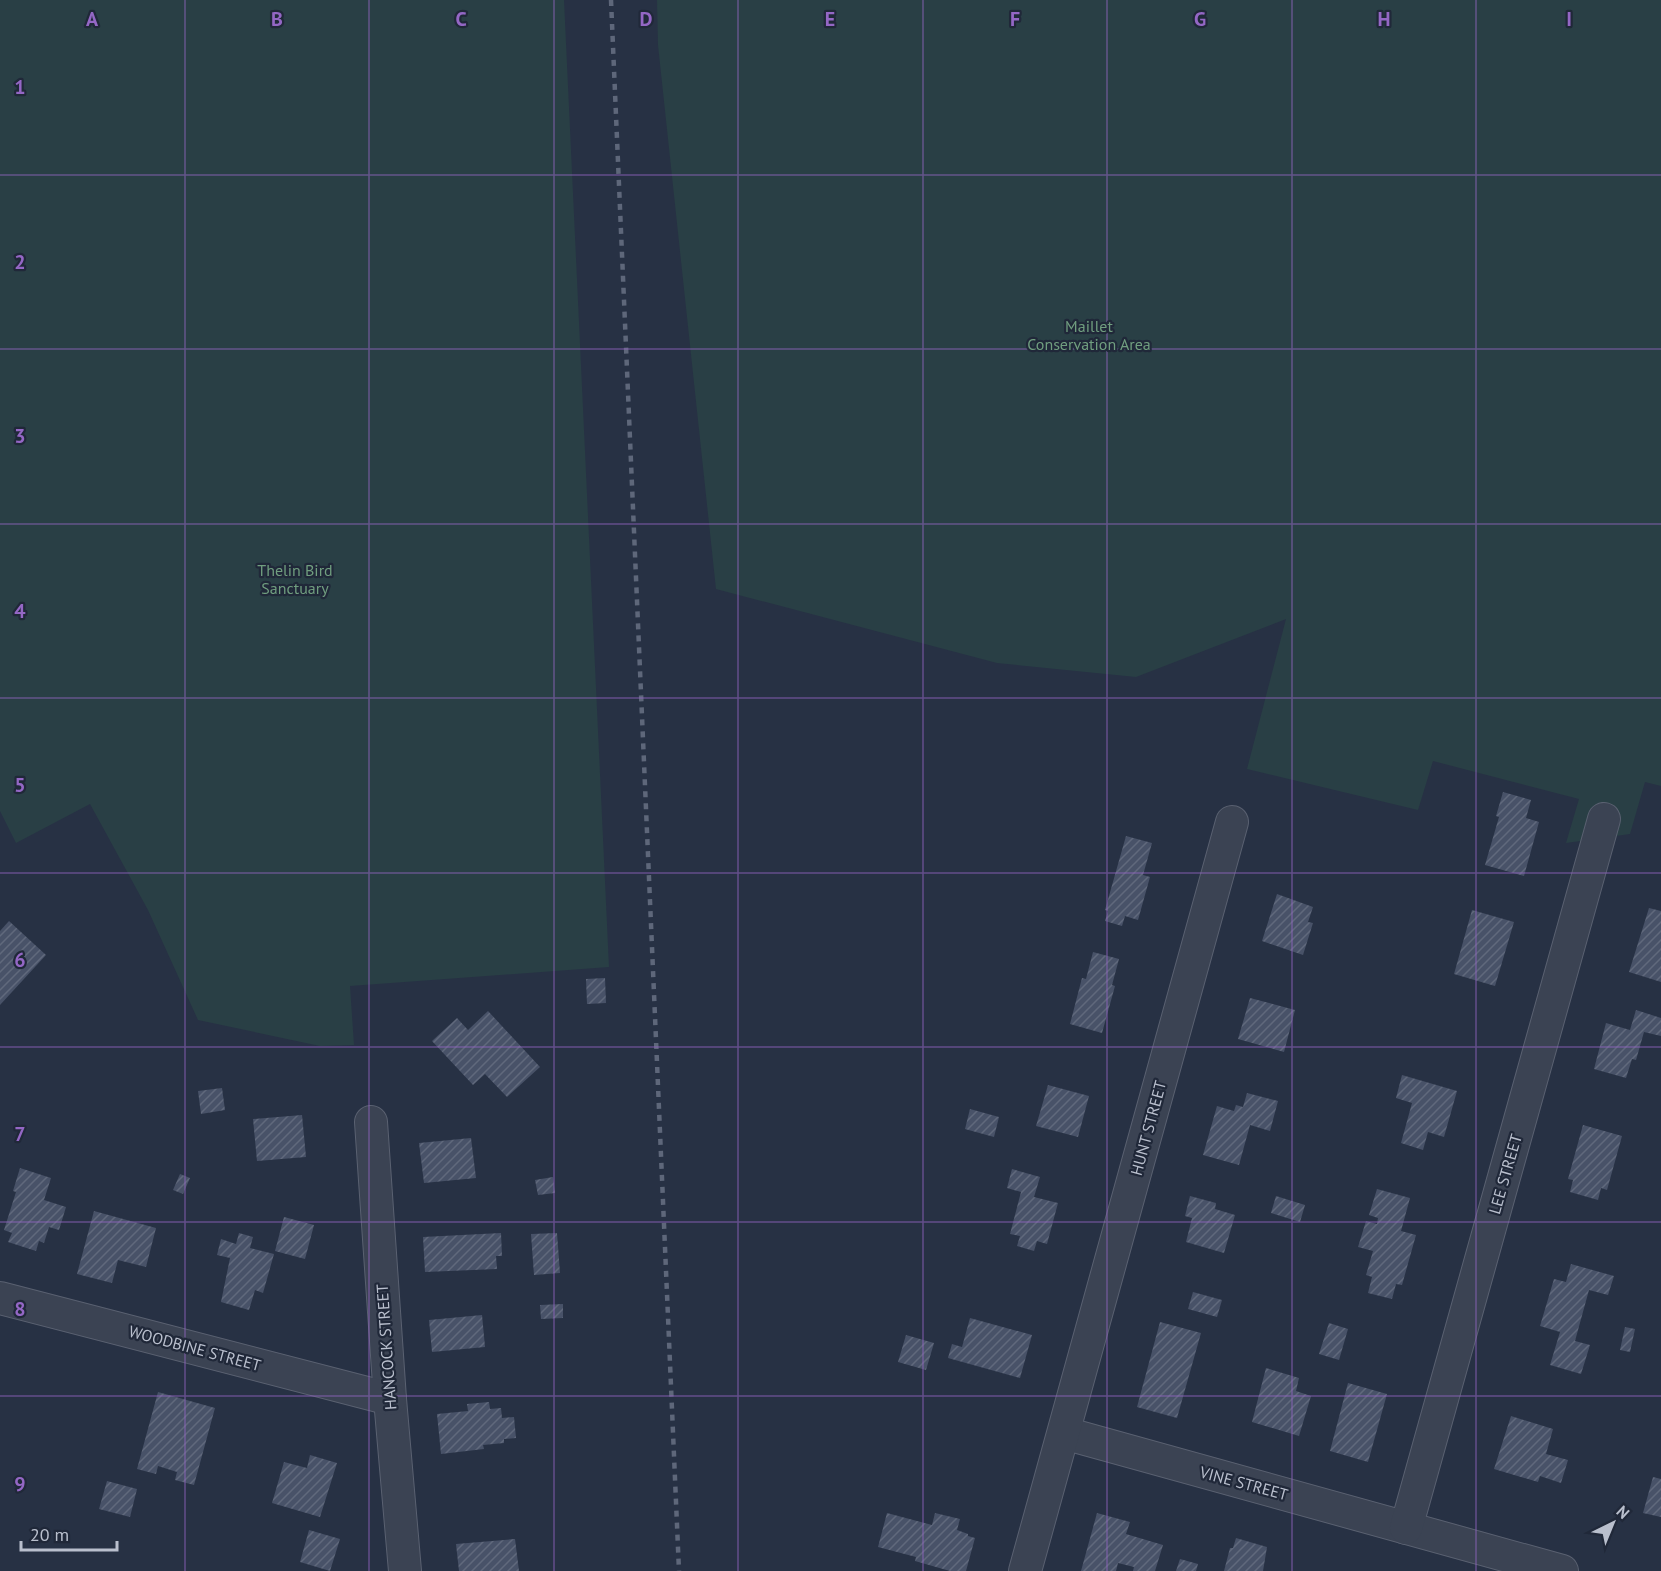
<svg xmlns="http://www.w3.org/2000/svg" width="1661" height="1571" font-family="'PT Sans',sans-serif">
<defs>
<pattern id="building-hatch" width="6" height="6" patternUnits="userSpaceOnUse" patternTransform="scale(1.5)"><rect width="6" height="6" fill="#485268"/><path d="M-1 1l2-2M0 6l6-6M5 7l2-2" fill="none" stroke="#60697c"/></pattern>
</defs>
<rect width="100%" height="100%" fill="#273144"/>
<!-- park -->
<g fill="#293f45">
<polygon points="0,0 564,0 609,967 350,986 354,1045 320,1046 198,1020 148,910 90,804 16,843 0,811"/>
<polygon points="657,0 1661,0 1661,786 1645,782 1630,834 1566,843 1579,799 1433,761 1418,810 1247,769 1286,619 1136,677 997,663 716,589 658,45"/>
</g>
<!-- building -->
<g fill="url(#building-hatch)">
<polygon points="1503,792 1531,800 1526,818 1539,822 1524,876 1485,865 1499,817 1496,816"/>
<polygon points="1126,836 1152,843 1143,875 1150,877 1138,920 1125,916 1122,926 1105,921 1108,911 1105,910"/>
<polygon points="1277,894 1313,907 1308,922 1313,923 1303,955 1262,941"/>
<polygon points="1649,908 1661,911 1661,982 1629,972"/>
<polygon points="1472,910 1514,922 1495,986 1454,974"/>
<polygon points="9,921 46,955 0,1005 0,931"/>
<polygon points="1093,952 1119,959 1112,985 1115,986 1102,1033 1070,1024 1082,978 1086,979"/>
<polygon points="605,978 606,1003 587,1004 586,979"/>
<polygon points="1250,998 1295,1010 1284,1052 1238,1039"/>
<polygon points="1636,1010 1661,1018 1661,1036 1644,1032 1636,1060 1632,1059 1626,1078 1594,1069 1606,1023 1630,1030"/>
<polygon points="488,1011 540,1067 507,1097 485,1074 473,1085 432,1041 457,1018 468,1030"/>
<polygon points="1402,1075 1457,1091 1444,1137 1428,1132 1423,1150 1401,1143 1412,1103 1396,1098"/>
<polygon points="1048,1085 1089,1096 1078,1137 1036,1126"/>
<polygon points="222,1088 225,1110 201,1114 198,1091"/>
<polygon points="1247,1093 1278,1101 1270,1131 1250,1125 1239,1165 1203,1155 1217,1106 1234,1111 1236,1105 1243,1107"/>
<polygon points="970,1109 999,1117 994,1137 965,1129"/>
<polygon points="302,1115 306,1157 257,1161 253,1119"/>
<polygon points="1583,1125 1622,1136 1607,1190 1601,1188 1598,1200 1570,1192 1573,1180 1568,1179"/>
<polygon points="471,1138 476,1178 424,1183 419,1143"/>
<polygon points="20,1168 51,1178 44,1200 66,1207 59,1230 49,1227 44,1243 39,1241 36,1251 8,1242 12,1233 4,1230 16,1192 13,1191"/>
<polygon points="1012,1169 1040,1177 1034,1197 1058,1203 1047,1244 1037,1241 1034,1251 1017,1246 1020,1236 1010,1234 1021,1192 1007,1188"/>
<polygon points="180,1174 190,1178 183,1194 173,1190"/>
<polygon points="553,1177 555,1193 538,1195 535,1180"/>
<polygon points="1377,1189 1410,1198 1401,1231 1416,1235 1402,1285 1396,1284 1392,1299 1368,1293 1372,1277 1366,1275 1373,1251 1358,1247 1366,1221 1377,1224 1378,1218 1369,1215"/>
<polygon points="1190,1196 1216,1203 1215,1209 1235,1215 1224,1253 1186,1242 1192,1218 1185,1216"/>
<polygon points="1276,1196 1305,1205 1300,1222 1271,1213"/>
<polygon points="94,1211 156,1228 146,1267 118,1260 112,1283 77,1274"/>
<polygon points="284,1217 314,1225 305,1259 275,1251"/>
<polygon points="239,1233 253,1237 250,1248 274,1254 263,1293 255,1290 249,1310 221,1302 230,1258 217,1255 221,1239 236,1244"/>
<polygon points="501,1233 502,1256 496,1256 497,1269 425,1272 423,1237"/>
<polygon points="557,1233 560,1273 534,1275 531,1234"/>
<polygon points="1571,1264 1614,1276 1608,1295 1589,1290 1575,1341 1590,1345 1581,1374 1550,1365 1560,1332 1540,1326 1554,1279 1566,1282"/>
<polygon points="1193,1292 1222,1300 1217,1317 1188,1309"/>
<polygon points="563,1304 563,1318 541,1319 540,1305"/>
<polygon points="482,1315 485,1347 432,1352 429,1320"/>
<polygon points="970,1318 1032,1335 1020,1378 948,1358 952,1344 962,1347"/>
<polygon points="1160,1322 1201,1333 1177,1418 1137,1407"/>
<polygon points="1329,1323 1348,1329 1339,1360 1319,1354"/>
<polygon points="1625,1327 1635,1329 1630,1352 1620,1350"/>
<polygon points="906,1335 934,1343 926,1370 898,1362"/>
<polygon points="1266,1368 1299,1378 1296,1391 1311,1396 1299,1436 1252,1422"/>
<polygon points="1348,1383 1387,1394 1368,1462 1330,1451"/>
<polygon points="158,1392 215,1408 194,1485 175,1480 177,1472 158,1466 156,1474 137,1469"/>
<polygon points="489,1402 490,1409 501,1408 502,1418 514,1417 516,1438 504,1439 504,1443 483,1445 484,1449 441,1454 437,1414 468,1411 467,1404"/>
<polygon points="1511,1416 1553,1429 1546,1454 1568,1460 1561,1483 1540,1476 1538,1482 1494,1469"/>
<polygon points="310,1455 337,1463 320,1517 272,1503 284,1462 307,1468"/>
<polygon points="1653,1477 1661,1479 1661,1517 1643,1513"/>
<polygon points="107,1481 137,1489 130,1517 99,1509"/>
<polygon points="887,1513 932,1525 935,1513 960,1519 957,1530 968,1534 968,1536 975,1538 966,1571 950,1571 915,1561 916,1557 878,1547"/>
<polygon points="1097,1513 1130,1522 1126,1534 1163,1545 1155,1571 1133,1571 1134,1567 1118,1563 1116,1571 1081,1571"/>
<polygon points="309,1530 340,1539 330,1571 300,1562"/>
<polygon points="1236,1538 1267,1547 1263,1571 1224,1571 1230,1548 1233,1548"/>
<polygon points="515,1539 519,1571 459,1571 456,1544"/>
<polygon points="1180,1559 1198,1564 1196,1571 1176,1571"/>
</g>
<g fill="none" stroke-linecap="round" stroke-linejoin="round">
<!-- minor casing -->
<g stroke="#5a6171" stroke-width="34">
<g id="minor">
<polyline points="371,1122 390,1399 405,1571"/>
<polyline points="0,1298 390,1399"/>
<polyline points="1064,1433 1562,1571"/>
<polyline points="1406,1528 1604,819"/>
<polyline points="1025,1571 1232,822"/>
</g>
</g>
<!-- minor -->
<use href="#minor" stroke="#3b4353" stroke-width="32"/>
<!-- rail -->
<polyline stroke="#5e677a" stroke-width="4.5" stroke-dasharray="6 6" stroke-linecap="butt" points="611,0 679,1571"/>
</g>
<!-- grid -->
<path fill="none" stroke="#9467c5" stroke-width="1.5" stroke-opacity="0.55" d="M185,0V1571M369,0V1571M554,0V1571M738,0V1571M923,0V1571M1107,0V1571M1292,0V1571M1476,0V1571M0,175H1661M0,349H1661M0,524H1661M0,698H1661M0,873H1661M0,1047H1661M0,1222H1661M0,1396H1661"/>
<g text-anchor="middle" stroke-width="4.5" stroke-linejoin="round" paint-order="stroke">
<!-- park labels -->
<g font-size="16" fill="#709e7f" stroke="#202839">
<text x="1089" y="332">Maillet<tspan x="1089" dy="18">Conservation Area</tspan></text>
<text x="295" y="576">Thelin Bird<tspan x="295" dy="18">Sanctuary</tspan></text>
</g>
<!-- street labels -->
<g font-size="16" fill="#b9bfcd" stroke="#202839">
<text transform="translate(1148 1128) rotate(-75)" y="6">HUNT STREET</text>
<text transform="translate(1505 1174) rotate(-74)" y="6">LEE STREET</text>
<text transform="translate(386 1347) rotate(-94)" y="6">HANCOCK STREET</text>
<text transform="translate(195 1348) rotate(15)" y="6">WOODBINE STREET</text>
<text transform="translate(1244 1483) rotate(15)" y="6">VINE STREET</text>
</g>
</g>
<g font-size="20" text-anchor="middle" font-weight="bold" fill="#9467c5" stroke="#202839" stroke-width="4.5" stroke-linejoin="round" paint-order="stroke">
<text x="92" y="26">A</text>
<text x="277" y="26">B</text>
<text x="461" y="26">C</text>
<text x="646" y="26">D</text>
<text x="830" y="26">E</text>
<text x="1015" y="26">F</text>
<text x="1200" y="26">G</text>
<text x="1384" y="26">H</text>
<text x="1569" y="26">I</text>
<text x="20" y="94">1</text>
<text x="20" y="269">2</text>
<text x="20" y="443">3</text>
<text x="20" y="618">4</text>
<text x="20" y="792">5</text>
<text x="20" y="967">6</text>
<text x="20" y="1141">7</text>
<text x="20" y="1316">8</text>
<text x="20" y="1491">9</text>
</g>
<!-- north arrow -->
<g transform="translate(1613 1523) rotate(43)" stroke="#202839" stroke-width="4.5" paint-order="stroke">
<path d="M0-4.5L10 22L0 15L-10 22Z" fill="#b9bfcd"/>
<text y="-9" font-size="16" font-weight="bold" text-anchor="middle" fill="#b9bfcd">N</text>
</g>
<!-- scale -->
<path d="M21 1541v9h96v-9" fill="none" stroke="#b9bfcd" stroke-width="3"/>
<text x="30" y="1541" font-size="18" fill="#b9bfcd" stroke="#202839" stroke-width="4.5" paint-order="stroke">20 m</text>
</svg>
